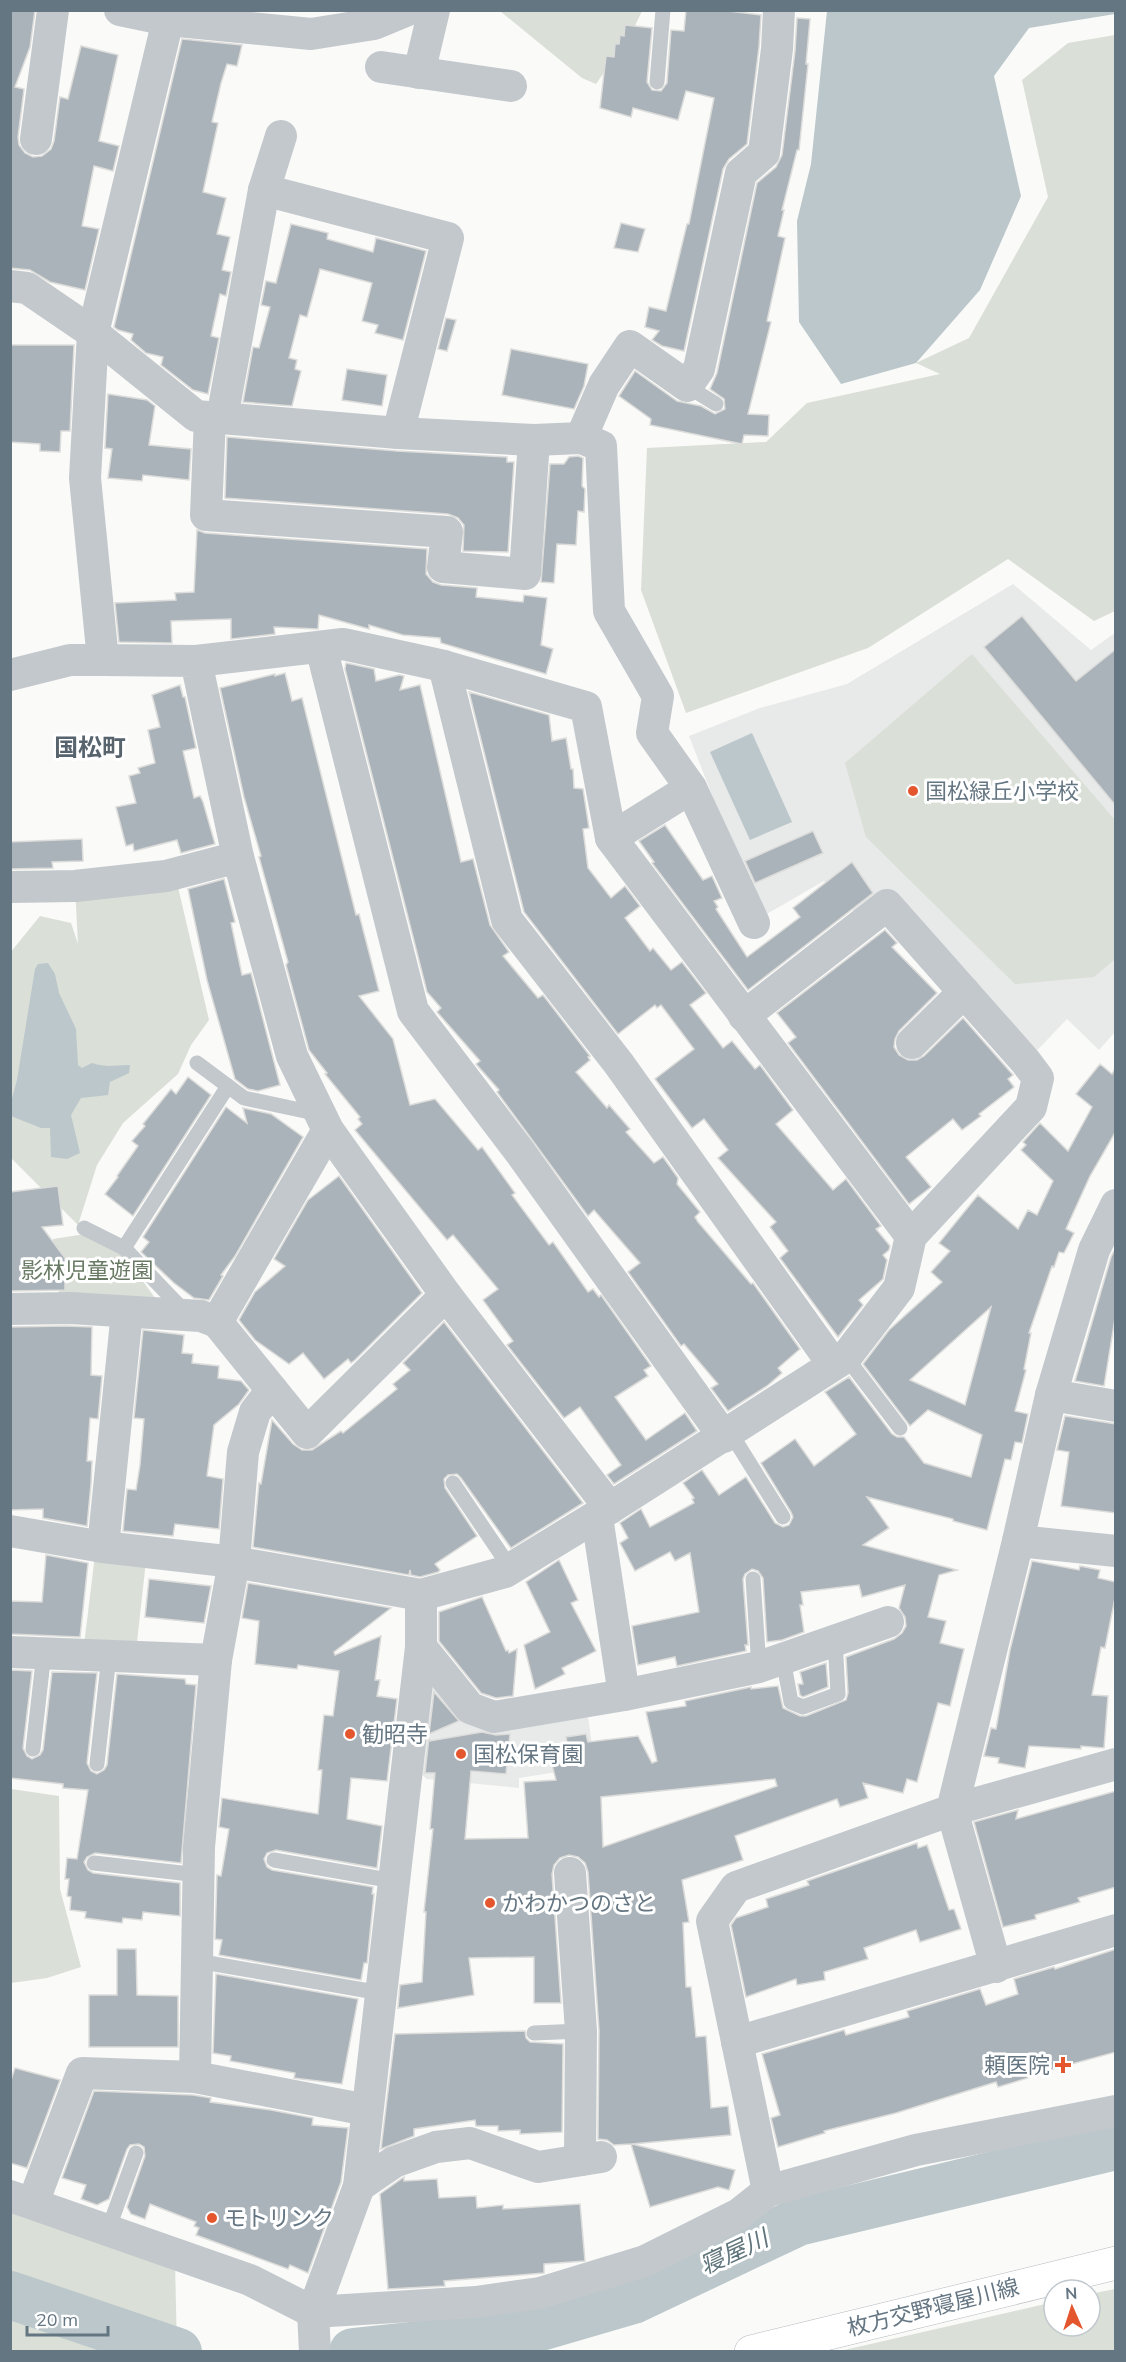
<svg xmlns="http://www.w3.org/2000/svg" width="1126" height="2362" font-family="Mulish,'Noto Sans JP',sans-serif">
<rect width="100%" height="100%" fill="#fafaf8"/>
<!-- built -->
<g fill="#e8e9e9">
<polygon points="1013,584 1091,650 1115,633 1115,1032 1099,1050 1067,1019 1026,1062 891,897 861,919 824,881 765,915 732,846 689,736 760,708 847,684"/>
<polygon points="425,1674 453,1706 587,1710 595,1766 519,1778 519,1788 427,1779 417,1771"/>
</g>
<!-- green -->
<g fill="#dadfd7">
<polygon points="500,11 642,11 633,30 596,84 582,78"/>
<polygon points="1115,35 1115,611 1094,621 1008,559 868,648 686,713 641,590 647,448 766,442 807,403 940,374 916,363 969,338 1048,197 1022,80 1068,43"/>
<polygon points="972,654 1115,820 1115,959 1094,977 1015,984 866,837 845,763"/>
<polygon points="175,874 209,1020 191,1045 178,1074 123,1123 97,1165 78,1225 11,1158 10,953 40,916 71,923 78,944 75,886"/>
<polygon points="85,1234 125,1256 155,1298 60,1300 53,1239"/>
<polygon points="95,1555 146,1561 136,1651 84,1645"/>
<polygon points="11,1789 59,1796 60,1889 81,1967 47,1978 11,1983"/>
<polygon points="10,2204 175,2262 177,2351 11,2351"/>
<polygon points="1115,2289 1115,2351 840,2351 1054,2302 1054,2326 1090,2326 1090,2294"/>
</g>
<!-- water -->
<g fill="#bbc7cb">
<polygon points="827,11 1116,11 1115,14 1029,28 994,76 1021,196 980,290 916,363 841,384 799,322 797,221 811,164"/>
<polygon points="752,733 792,822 750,840 710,752"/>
<path d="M48,963L55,974L59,993L76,1029L78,1065L82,1068L92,1063C108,1068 114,1065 130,1065L129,1073L110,1082L108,1095L81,1098L71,1115L80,1153L67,1159L51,1157L50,1128H41L11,1116V1102L17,1080L35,969L38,964Z"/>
</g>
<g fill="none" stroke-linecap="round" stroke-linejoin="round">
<!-- river -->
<g stroke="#bbc7cb" stroke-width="48">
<polyline points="10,2295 178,2352"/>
<polyline points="353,2352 513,2335 633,2300 798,2222 1116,2146"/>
</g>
</g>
<!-- building -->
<g fill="#aab3b9" stroke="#dcdcda" stroke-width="1.5" fill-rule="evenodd">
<polygon points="10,10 35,10 30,47 15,87 24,89 18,137 19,145 25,153 33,157 42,156 51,149 54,141 60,97 68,99 81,46 118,55 99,141 119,146 113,171 94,166 82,226 99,229 85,290 50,282 30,270 10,268"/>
<polygon points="686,10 720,10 761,15 759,47 747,144 729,159 723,169 684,351 662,346 652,340 659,331 645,327 649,307 666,311 687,224 689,224 714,98 686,91 678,120 633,108 631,117 600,108 606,56 614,57 615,44 619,44 620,35 624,36 625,25 652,28 647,82 652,90 661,91 667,83 671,30 684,31"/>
<polygon points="797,18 810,19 806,64 808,64 799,150 797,150 782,210 784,210 778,236 785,238 767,321 771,322 748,414 769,415 768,436 744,435 742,444 650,425 651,419 619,396 635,371 677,401 701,406 715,414 725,409 724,399 710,389 717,373 757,183 776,167 782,155 795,51"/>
<polygon points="182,39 242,45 237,66 227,64 221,83 212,122 218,123 203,192 226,198 217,234 230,237 222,270 231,272 226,296 220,294 211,336 219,338 208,394 193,390 161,365 163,357 146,353 131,340 133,334 118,330 114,327"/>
<polygon points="621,223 645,229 638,252 614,248"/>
<polygon points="291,224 328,233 327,239 373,252 376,238 426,251 403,340 375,333 378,325 362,321 372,283 320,269 307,317 300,315 289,358 297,360 295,369 301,371 292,406 243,402 253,347 259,348 270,307 261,305 266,281 276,283"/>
<polygon points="446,318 456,320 447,351 438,349"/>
<polygon points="10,345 74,345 70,431 61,431 60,452 40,451 40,444 10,442"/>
<polygon points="511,349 588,364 584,386 574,409 502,395"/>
<polygon points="347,369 387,375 382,406 342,400"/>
<polygon points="108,394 147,400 155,406 149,445 191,449 189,480 143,475 142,481 108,478 112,449 105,448"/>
<polygon points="227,437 397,451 507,457 507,462 514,462 508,552 463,551 464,525 458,518 448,514 225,498"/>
<polygon points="578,456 583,458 582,486 585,489 584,512 578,511 576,545 557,544 554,583 541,582 550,464 564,464 569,457"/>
<polygon points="197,530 205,533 427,549 426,574 433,582 441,585 477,588 476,597 523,602 524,595 547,598 541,645 553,649 546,674 441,643 440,638 403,635 369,625 369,629 319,615 318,629 274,627 275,634 231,639 231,619 171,621 172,643 119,642 115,603 176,600 175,593 194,592"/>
<polygon points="1022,616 1076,681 1116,649 1116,806 984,647"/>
<polygon points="346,663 374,669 376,681 399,675 404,676 400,690 420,685 461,862 473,859 490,925 509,952 503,956 538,998 543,995 590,1056 588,1057 590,1060 576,1072 607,1108 609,1105 630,1129 626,1132 654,1163 663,1157 678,1178 677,1184 700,1212 695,1217 698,1222 751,1284 753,1283 800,1349 778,1368 782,1373 767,1386 728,1411 711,1388 718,1384 684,1344 681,1346 628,1272 640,1263 594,1210 588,1216 497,1092 499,1090 476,1064 480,1061 437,1012 441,1008 427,992 345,669"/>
<polygon points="285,673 292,701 302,698 346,875 356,915 359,914 379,991 359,996 393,1039 410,1105 435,1099 478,1150 482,1147 515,1193 512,1195 549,1245 553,1242 588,1292 593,1289 599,1297 601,1295 651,1366 644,1370 648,1376 615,1397 646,1440 685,1413 697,1431 614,1484 607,1475 621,1465 580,1407 564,1418 507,1345 513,1341 483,1300 498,1289 453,1235 447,1240 355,1130 362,1124 358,1119 360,1117 325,1074 327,1073 309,1050 286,965 288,962 259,857 261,856 244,797 220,688 275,674 275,676"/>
<polygon points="180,685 183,697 185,697 196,748 183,751 194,798 200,796 203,802 215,844 181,853 177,840 134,851 133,844 126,846 116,807 136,803 129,776 140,773 138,768 155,763 148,730 160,727 152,695"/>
<polygon points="469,692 549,715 552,741 566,738 571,769 573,769 574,788 583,789 589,828 583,829 588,868 611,898 625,886 640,906 625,918 650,951 653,948 671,970 682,962 706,993 690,1005 723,1048 732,1041 755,1069 760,1065 793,1110 776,1124 833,1190 846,1179 881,1226 876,1229 890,1246 889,1250 883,1255 887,1260 883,1279 859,1300 863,1305 838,1337 780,1258 788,1251 770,1227 776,1222 718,1158 728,1150 704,1119 692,1128 655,1079 694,1049 661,1005 657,1008 655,1005 618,1034 524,912"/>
<polygon points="665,825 703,880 712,876 722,898 714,901 718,907 716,909 747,957 800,917 793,908 852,862 873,893 748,990 652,863 654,862 639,841"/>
<polygon points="813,831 823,853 755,883 745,861"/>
<polygon points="82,839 83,861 52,862 53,868 10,869 10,842"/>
<polygon points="224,879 235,922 231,923 242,975 251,973 280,1085 258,1091 248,1089 235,1079 207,980 188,889"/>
<polygon points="885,930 897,943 892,947 937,993 899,1031 895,1039 894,1047 899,1055 908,1060 917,1060 924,1056 963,1018 1013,1075 1008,1079 1014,1087 979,1114 981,1116 962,1130 953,1119 906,1157 931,1187 909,1204 788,1043 796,1037 777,1013"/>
<path d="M1100,1064L1112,1074L1116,1067V1131L1090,1176L1066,1229L1074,1233L1064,1253L1059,1252L1054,1267L1052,1266L1029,1333H1031L1024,1369L1026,1370L1015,1411L1028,1414L1022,1443L1015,1442L1011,1460L1005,1459L987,1530L953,1521V1519L867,1497L889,1528L863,1545L957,1570L939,1575L928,1617L946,1621L940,1643L964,1649L950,1706L938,1703L917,1782L907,1779L903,1793L863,1783L868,1798L840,1807L837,1799L735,1836L743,1860L682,1880L689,1922L683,1923L686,1987H691L696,2037L706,2036L711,2108L728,2106L731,2135L632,2144L735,2170L729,2190L718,2187L650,2207L631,2144L614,2145L607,2140L598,2139L599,2030L588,1872L585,1863L578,1857L569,1855L560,1858L554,1865L552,1874L561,2003H534V1957L469,1958L474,1995L398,2008L400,1985L422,1982L426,1912H424L433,1829H430L435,1773H425L429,1737L430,1741L482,1732L496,1735L510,1734L506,1774L471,1771L465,1839L528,1838L524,1782L556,1780L552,1765L570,1761L566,1737L586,1734L588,1742L638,1736L652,1763L657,1761L646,1712L686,1706L685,1701L751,1687V1689L778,1686L783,1708L800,1716H806L846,1700L848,1693L846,1657L894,1639L902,1633L906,1626L905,1617L899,1608L905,1585L862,1597L859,1585L801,1592L803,1605H800L804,1632L782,1640L767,1642L763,1578L758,1571L752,1569L745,1574L743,1579L748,1645H745L746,1651L677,1666L675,1657L638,1665L632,1626L699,1612L690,1553L675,1561L670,1552L635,1571L620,1543L628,1538L620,1523L641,1509L650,1527L694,1503L692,1499L694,1498L683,1483L702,1470L719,1495L746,1477L775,1523L783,1527L789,1525L793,1517L791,1512L761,1463L795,1439L814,1466L856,1434L825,1392L849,1377L892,1434L897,1437H904L924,1463L971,1477L982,1435L928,1410L910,1426L863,1364L889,1330L942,1282L931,1272L950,1251L939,1243L978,1195L1018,1229L1028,1210L1037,1215L1053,1181L1021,1150L1026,1145L1023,1142L1040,1123L1068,1151L1092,1107L1076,1094ZM991,1307L965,1405L910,1380ZM775,1779L777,1786L603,1847L601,1797Z"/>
<polygon points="188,1077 211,1095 133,1216 105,1194 118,1177 117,1176 138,1146 132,1141 145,1126 143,1124 171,1089 176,1094"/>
<polygon points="226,1107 247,1123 243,1108 271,1114 303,1137 235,1256 221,1275 223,1276 209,1300 194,1298 174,1283 141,1252 149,1242 143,1237"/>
<polygon points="339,1176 422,1293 355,1360 351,1363 348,1359 324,1379 303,1353 289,1364 255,1340 239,1320 255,1292 285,1266 274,1259 308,1200"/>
<polygon points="58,1186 63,1225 42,1227 65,1258 65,1290 10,1291 10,1192"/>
<polygon points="1116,1247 1116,1312 1104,1386 1075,1381 1111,1257"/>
<polygon points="444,1322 583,1503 511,1548 461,1478 457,1474 448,1475 444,1479 445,1488 477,1536 435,1564 440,1570 438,1572 420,1577 411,1575 410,1570 409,1575 253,1547 259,1483 261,1484 272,1420 293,1444 302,1450 312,1450 341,1431 343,1433 397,1389 393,1384 410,1370 403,1363"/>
<polygon points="65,1326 92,1327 91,1375 102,1376 98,1419 90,1418 87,1461 92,1461 91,1484 87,1526 43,1518 43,1509 10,1510 10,1327"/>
<polygon points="143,1330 184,1335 182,1353 193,1354 192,1363 219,1366 218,1378 241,1381 249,1390 239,1404 214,1425 207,1476 223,1479 219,1529 175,1524 173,1536 123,1531 127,1489 136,1490 140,1465 144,1419 134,1418"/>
<polygon points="1065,1416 1116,1424 1116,1513 1061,1506 1069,1452 1057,1450"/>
<polygon points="46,1555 88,1563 80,1637 10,1634 10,1601 42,1602"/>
<polygon points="559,1560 578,1600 571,1603 596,1651 562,1668 565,1674 535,1689 524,1645 550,1632 526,1582"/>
<polygon points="1032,1561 1079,1570 1080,1566 1100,1570 1098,1578 1116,1582 1116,1593 1105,1648 1101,1647 1092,1695 1108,1696 1104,1748 1081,1746 1081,1749 1029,1746 1025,1768 998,1763 999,1758 984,1756 991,1728 996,1729 1010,1650"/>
<polygon points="149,1579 211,1586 204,1623 145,1617"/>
<polygon points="248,1583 391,1608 334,1652 335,1655 381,1636 375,1680 380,1680 377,1696 397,1699 387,1781 351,1778 347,1819 382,1826 377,1868 276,1850 267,1853 264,1859 267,1867 272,1870 373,1887 372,1894 374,1894 367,1963 364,1963 361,1980 219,1955 222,1940 215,1939 217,1875 221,1876 229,1829 219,1827 222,1798 318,1814 322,1770 318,1770 324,1715 333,1716 339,1671 298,1665 297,1669 255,1664 259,1621 242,1618"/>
<polygon points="482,1597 506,1651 508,1650 509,1653 517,1649 513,1696 496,1698 481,1693 439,1641 439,1612"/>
<polygon points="826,1663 828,1687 803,1697 800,1695 798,1684 803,1684 800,1672"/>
<polygon points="10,1670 32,1671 23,1748 27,1756 32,1759 40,1755 43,1750 52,1672 97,1673 87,1763 91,1771 97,1774 104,1770 107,1765 117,1674 185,1679 186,1684 196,1685 181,1863 95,1853 87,1857 84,1862 88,1870 93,1873 180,1883 180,1916 143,1912 142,1920 123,1918 122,1923 85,1918 86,1912 70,1910 71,1897 67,1896 69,1879 65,1879 67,1858 77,1859 88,1790 63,1788 63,1784 10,1778"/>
<polygon points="434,1692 459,1721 429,1734"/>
<polygon points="1116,1791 1116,1887 1078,1898 1080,1902 1035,1915 1036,1919 1003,1927 974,1822 1018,1810 1016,1819"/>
<polygon points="917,1843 918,1848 927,1845 949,1910 954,1909 961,1929 920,1942 916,1930 864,1948 868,1959 824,1972 825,1980 797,1985 796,1979 746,1997 731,1925 736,1918 768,1907 766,1899 809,1885 807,1881"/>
<polygon points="117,1949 136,1949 137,1995 178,1996 178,2047 89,2047 89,1995 117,1995"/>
<polygon points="1116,1949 1116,2052 1031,2075 1031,2077 998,2087 996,2082 896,2113 824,2131 825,2133 778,2147 771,2118 780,2115 762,2054 844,2030 846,2035 909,2017 907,2011 980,1989 986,2005 1018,1994 1014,1979 1054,1967 1055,1969"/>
<polygon points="216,1974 358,1999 342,2084 294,2078 295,2073 230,2061 231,2056 213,2053"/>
<polygon points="525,2031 526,2038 530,2042 563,2044 562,2132 520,2134 520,2130 498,2131 498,2126 476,2126 475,2120 414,2129 414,2136 381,2149 395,2034"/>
<polygon points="15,2068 60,2080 27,2168 10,2163 10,2083"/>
<polygon points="94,2091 193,2095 211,2098 210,2102 271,2110 313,2118 312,2125 348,2128 341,2182 308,2273 290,2265 288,2269 196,2235 199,2228 194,2226 196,2222 150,2204 145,2219 131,2214 127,2207 145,2156 144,2147 139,2144 130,2145 127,2149 109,2199 97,2205 81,2199 86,2185 62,2178"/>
<polygon points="404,2177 404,2181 437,2179 439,2198 476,2196 477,2208 503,2205 503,2209 580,2204 585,2261 544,2264 544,2273 444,2281 445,2286 388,2289 380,2194"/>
</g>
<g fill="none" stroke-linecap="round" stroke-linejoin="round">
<!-- primary casing -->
<g stroke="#b5babe" stroke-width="34">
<polyline id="primary" points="751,2352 1116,2263"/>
</g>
<!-- service -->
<g stroke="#c3c8cc" stroke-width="15">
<polyline points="657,82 663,10"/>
<polyline points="687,386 716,404"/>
<polyline points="197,1063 244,1098 319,1114"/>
<polyline points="84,1228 124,1248 185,1312"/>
<polyline points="124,1248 228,1086"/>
<polyline points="846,1357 900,1428"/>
<polyline points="730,1432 783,1517"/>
<polyline points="453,1483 511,1569"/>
<polyline points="753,1579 759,1667"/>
<polyline points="783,1659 791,1702 803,1707 838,1694 835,1640"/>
<polyline points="33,1749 44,1653"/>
<polyline points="97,1764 109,1656"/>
<polyline points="274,1860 394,1881"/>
<polyline points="94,1863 199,1875"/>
<polyline points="197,1961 381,1993"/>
<polyline points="534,2033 581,2031"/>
<polyline points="108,2230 136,2153"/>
</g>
<!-- minor -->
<g stroke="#c3c8cc" stroke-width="32">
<polyline points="120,10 168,20 93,333 196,416 398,433 534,440 581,438 604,385 630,346 687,386 699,369 741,173 764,153 777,49 779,10"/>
<polyline points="168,20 311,34 374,24 408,10"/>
<polyline points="381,67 511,86"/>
<polyline points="419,73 434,10"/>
<polyline points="36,139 53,10"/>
<polyline points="264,190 448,238 398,433"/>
<polyline points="10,286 27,288 93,333 85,478 103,660 196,661 238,857"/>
<polyline points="210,417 206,515 447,532 443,567 525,574 534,440"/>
<polyline points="222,418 264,190 281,136"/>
<polyline points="581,438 601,446 609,611 658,696 652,733 691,788 754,923"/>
<polyline points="321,647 413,1011 520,1152 724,1437"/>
<polyline points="196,661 343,644 444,666 586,707 611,838 911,1236"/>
<polyline points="444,666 507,920 619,1064 833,1364"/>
<polyline points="10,675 70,660 103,660"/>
<polyline points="611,838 691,788"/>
<polyline points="10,887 75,886 166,876 238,857 292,1056 328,1130 446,1295 610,1508 505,1572 421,1595 234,1562 103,1547 10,1531"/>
<polyline points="912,1043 964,992"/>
<polyline points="10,1309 70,1308 201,1316 217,1322 328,1130"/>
<polyline points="217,1322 307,1433 446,1295"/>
<polyline points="272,1390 255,1412 243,1452 234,1562 216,1660 199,1847 195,2077 367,2110"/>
<polyline points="1051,1395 1116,1406"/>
<polyline points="610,1508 846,1357 899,1288 911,1236 1031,1107 1038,1078 1026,1062 887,905 744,1016"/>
<polyline points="597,1517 624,1695"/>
<polyline points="1018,1541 1116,1551"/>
<polyline points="103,1547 127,1312"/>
<polyline points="421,1647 470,1708 494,1717 624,1695 759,1667 888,1622"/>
<polyline points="10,1652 216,1660"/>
<polyline points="570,1873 581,2031 580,2160"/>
<polyline points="996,1967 952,1810 1116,1764"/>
<polyline points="737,2042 1116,1930"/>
<polyline points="359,2186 394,2162 436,2147 470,2143 538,2167 601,2157"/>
<polyline points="768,2191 712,1921 736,1887 952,1810 1018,1541 1051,1395 1094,1250 1116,1205"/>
<polyline points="10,2196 250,2280 313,2312 476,2302 540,2293 645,2261 739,2214 768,2191 916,2150 1116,2111"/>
<polyline points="33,2203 82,2073 195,2077"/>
<polyline points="315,2352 313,2312 359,2186 421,1647 421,1595"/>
</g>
<!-- primary -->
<use href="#primary" stroke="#fff" stroke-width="33"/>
</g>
<!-- markers -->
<g fill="#e4572e" stroke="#fff" stroke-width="2">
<circle cx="913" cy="791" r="6"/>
<circle cx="350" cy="1734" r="6"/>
<circle cx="461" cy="1754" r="6"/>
<circle cx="490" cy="1903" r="6"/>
<path d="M1060 2056h6v6h6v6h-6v6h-6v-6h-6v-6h6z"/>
<circle cx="212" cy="2218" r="6"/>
</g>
<g text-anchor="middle" stroke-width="6" stroke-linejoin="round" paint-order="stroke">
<!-- poi labels -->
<g font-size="22" fill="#657683" stroke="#fff" text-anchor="start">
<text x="925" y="799">国松緑丘小学校</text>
<text x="362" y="1742">勧昭寺</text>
<text x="473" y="1762">国松保育園</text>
<text x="502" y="1911">かわかつのさと</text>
<text x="1050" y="2073" text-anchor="end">頼医院</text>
<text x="224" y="2226">モトリンク</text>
</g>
<!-- park labels -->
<g font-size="22" fill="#687a64" stroke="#fff">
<text x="87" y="1278">影林児童遊園</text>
</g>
<!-- street labels -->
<g font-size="22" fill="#657683" stroke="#fff">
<text transform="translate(933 2307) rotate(-14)" y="8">枚方交野寝屋川線</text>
</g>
<!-- neighbourhood labels -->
<g font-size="24" font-weight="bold" fill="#57646e" stroke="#fff">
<text x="90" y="756">国松町</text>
</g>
<!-- water labels -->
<g font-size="24" font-style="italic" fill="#60757c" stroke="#fff">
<text transform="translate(734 2252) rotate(-25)" y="8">寝屋川</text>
</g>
</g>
<!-- border -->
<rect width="1126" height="2362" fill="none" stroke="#657683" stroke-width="24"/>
<!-- north arrow -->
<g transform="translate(1072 2308) rotate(357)"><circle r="28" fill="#ffffff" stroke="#c1c8cd" stroke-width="1.5"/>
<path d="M0-4.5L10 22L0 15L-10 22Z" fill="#e4572e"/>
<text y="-9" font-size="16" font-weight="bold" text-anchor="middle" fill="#657683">N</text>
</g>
<!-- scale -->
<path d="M27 2326v9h81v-9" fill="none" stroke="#657683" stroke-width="3"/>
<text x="36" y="2326" font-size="18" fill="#657683" stroke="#ffffff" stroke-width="4.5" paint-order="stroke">20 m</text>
</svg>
